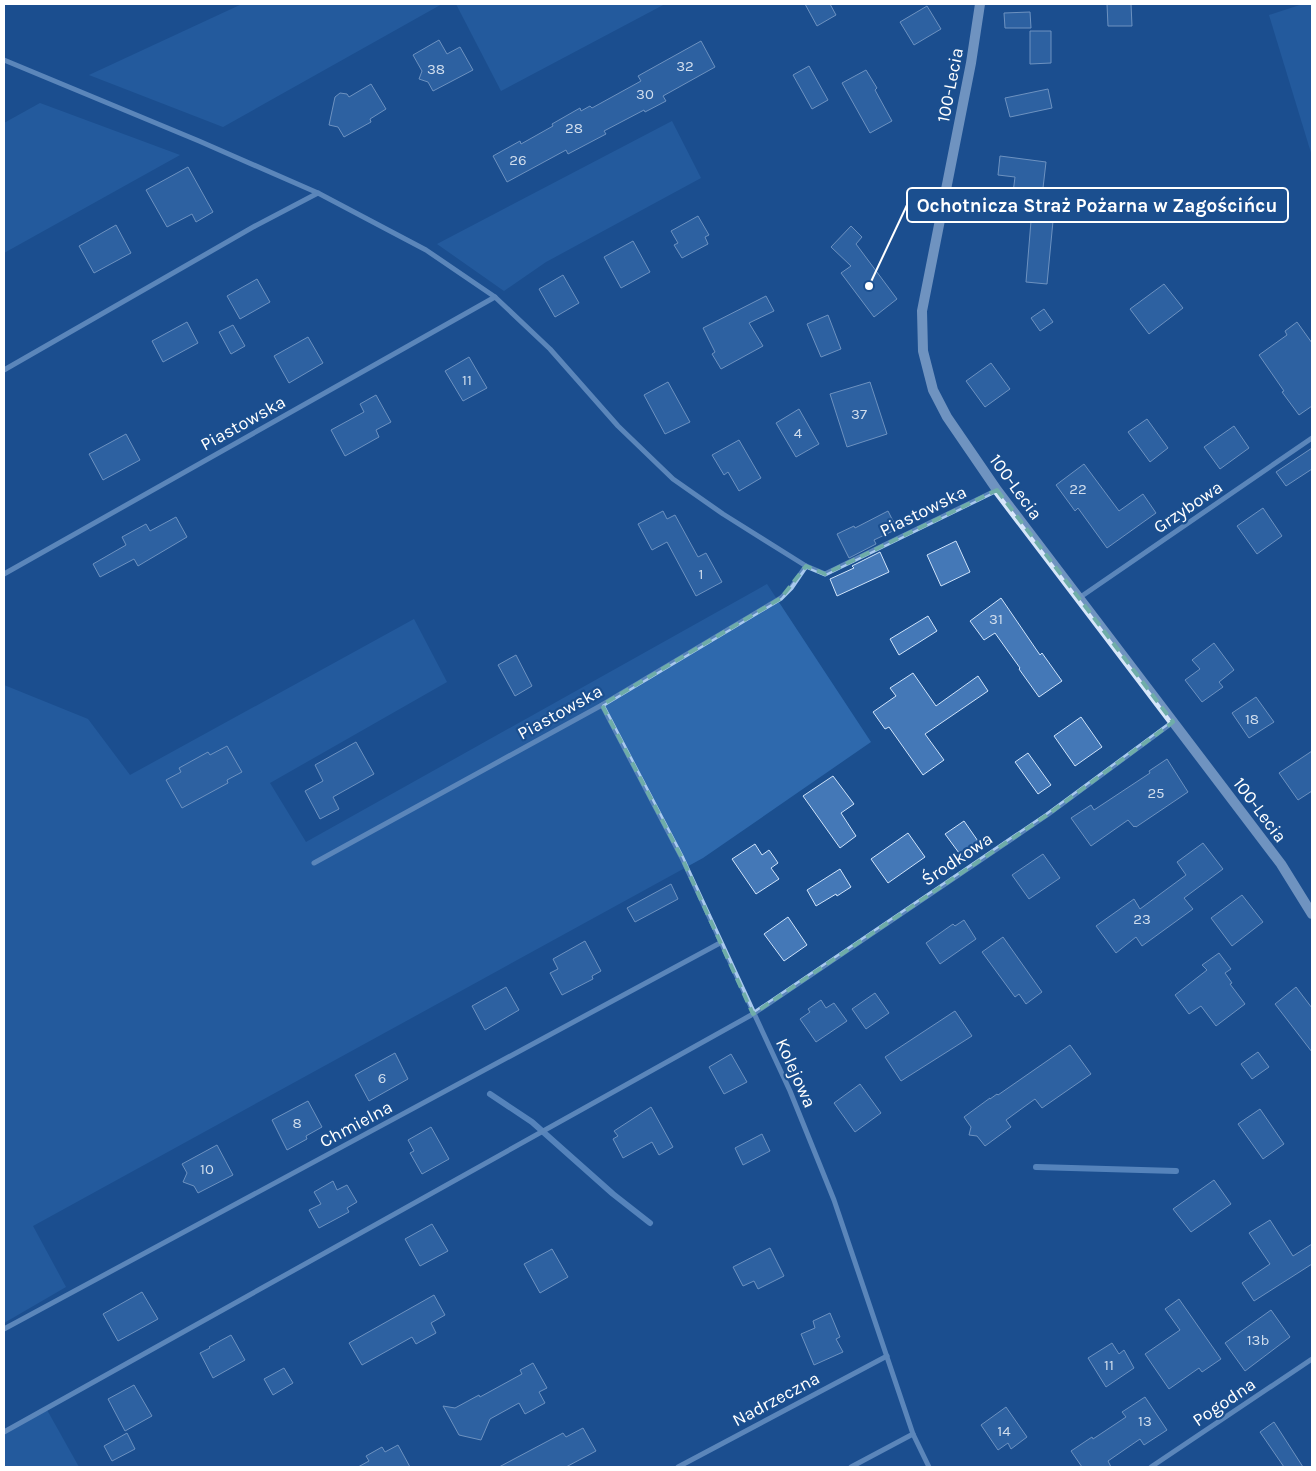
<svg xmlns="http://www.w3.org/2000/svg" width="1316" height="1471" font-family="Karla,sans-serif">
<rect width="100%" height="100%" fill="#1b4f8f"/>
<!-- green -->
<g fill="#2e69ad">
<polygon points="242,4 442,4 223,127 89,75"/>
<polygon points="456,4 665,4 501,91"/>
<polygon points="1303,4 1312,4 1312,156 1269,15"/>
<polygon points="40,103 180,155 4,253 4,123"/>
<polygon points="672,121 701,178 546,262 504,291 437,244"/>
<polygon points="767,584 871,742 703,858 33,1226 66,1287 4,1323 4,685 88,719 130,775 414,619 447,682 270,783 306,842"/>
<polygon points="47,1410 79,1467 4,1467 4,1434"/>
</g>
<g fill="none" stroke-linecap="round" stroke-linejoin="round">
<!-- stream -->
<g stroke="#9cc4f0" stroke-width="6">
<polyline points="490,1094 532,1122 613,1194 650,1223"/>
<polyline points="1036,1167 1176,1171"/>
</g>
</g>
<!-- building -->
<g fill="#4478b7" stroke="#cfe3fa">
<polygon points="805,4 830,4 836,15 817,26"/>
<polygon points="1107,4 1131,4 1132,26 1108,26"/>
<polygon points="927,6 941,29 914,45 900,22"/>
<polygon points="1030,12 1031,28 1005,28 1004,13"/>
<polygon points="1030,31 1051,31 1051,63 1030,64"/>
<polygon points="439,40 447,54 460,47 473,70 433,91 428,82 419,79 422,71 413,55"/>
<polygon points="701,41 715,67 663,96 666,101 645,112 644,110 604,131 606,134 568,154 566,150 507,182 493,156 520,141 521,144 553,126 552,124 580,108 581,111 590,106 592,108 641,81 638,76"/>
<polygon points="809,66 828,100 812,109 793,75"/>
<polygon points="866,70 877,88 875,90 892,121 870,133 842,83"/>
<polygon points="371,84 386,109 370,119 371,122 344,137 338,127 329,125 335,97 340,93 347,94 349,97"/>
<polygon points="1048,89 1052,108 1010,117 1005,98"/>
<polygon points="1000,156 1046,162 1043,188 1041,188 1039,204 1012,201 1015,177 998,175"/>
<polygon points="188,167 213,212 196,222 192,214 167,227 146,190"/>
<polygon points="698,216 709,235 705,237 708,244 682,258 674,245 678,243 671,231"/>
<polygon points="1031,221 1053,221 1047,284 1026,282"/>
<polygon points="116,225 131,253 94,273 79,246"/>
<polygon points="851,226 862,237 856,244 897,299 874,317 841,273 851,266 831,247"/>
<polygon points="633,241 650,272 621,288 604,257"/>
<polygon points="563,275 579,303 555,317 539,289"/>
<polygon points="257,279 270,302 240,319 227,296"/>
<polygon points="1164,284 1183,308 1149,334 1130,309"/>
<polygon points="766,296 774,311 749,323 763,346 721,369 712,354 715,352 703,328"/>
<polygon points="1044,309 1053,322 1040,331 1031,318"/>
<polygon points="828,315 841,349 821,357 807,324"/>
<polygon points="187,322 198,343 163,362 152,341"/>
<polygon points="1297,322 1312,343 1312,406 1299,415 1282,392 1284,391 1259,355 1287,335 1285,331"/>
<polygon points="233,325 245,346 231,354 219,332"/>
<polygon points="308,337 323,363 289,383 274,356"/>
<polygon points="469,357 487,388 463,401 445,371"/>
<polygon points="991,363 1010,389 985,407 966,381"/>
<polygon points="668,382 690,422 665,434 644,395"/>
<polygon points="870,382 887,434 847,447 830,394"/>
<polygon points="376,395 391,422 376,430 379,437 345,456 331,430 364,412 360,404"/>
<polygon points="799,409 819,444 796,457 776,423"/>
<polygon points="1147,419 1168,448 1150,462 1128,432"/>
<polygon points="1234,426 1249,448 1220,469 1204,447"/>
<polygon points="126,434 140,460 103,480 89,454"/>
<polygon points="739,440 761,478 739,491 728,472 724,475 712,455"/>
<polygon points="1312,448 1312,469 1286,486 1276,472"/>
<polygon points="1084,464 1119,511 1143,494 1156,513 1107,548 1078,508 1075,511 1056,485"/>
<polygon points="1263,508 1282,536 1257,554 1237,526"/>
<polygon points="663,511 667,519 675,515 698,557 706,553 722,582 696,596 667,542 652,550 638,524"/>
<polygon points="888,511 897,529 874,540 876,544 849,558 837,534 854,526 855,528"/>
<polygon points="176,517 187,537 138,566 134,559 100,577 93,564 126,545 122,537 146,524 150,531"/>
<polygon points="956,541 970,572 941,586 927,555"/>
<polygon points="880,552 889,572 837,596 830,579 854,568 852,566"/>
<polygon points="1001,598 1040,655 1042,653 1062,681 1039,697 1019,669 1020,668 995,633 984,640 970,621"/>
<polygon points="928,616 937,631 899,655 890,639"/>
<polygon points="1214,643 1234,670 1219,682 1223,687 1202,702 1185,680 1200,669 1192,660"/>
<polygon points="516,655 532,686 515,696 498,665"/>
<polygon points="913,673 936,706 978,676 988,691 925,734 944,760 923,775 889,727 885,729 873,712 896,696 890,688"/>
<polygon points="1256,697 1274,722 1249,738 1232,713"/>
<polygon points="1081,717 1102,747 1075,766 1054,736"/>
<polygon points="356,742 374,774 333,797 339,809 320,819 305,791 323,781 315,765"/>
<polygon points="227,746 242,772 227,780 228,783 182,808 166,780 181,772 179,768 208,752 210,755"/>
<polygon points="1312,751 1312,791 1298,800 1279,773"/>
<polygon points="1028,753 1051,785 1038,794 1015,762"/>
<polygon points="1167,759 1188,792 1136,827 1135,826 1134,827 1128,820 1091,846 1071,818 1091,805 1094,810 1150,773 1149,771"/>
<polygon points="833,776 854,804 841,813 856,836 840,848 803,796"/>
<polygon points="964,821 980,844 962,857 945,834"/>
<polygon points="908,833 925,857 888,883 871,859"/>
<polygon points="1203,843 1223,869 1184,898 1193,909 1142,946 1136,937 1116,953 1096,926 1134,899 1140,909 1186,875 1177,862"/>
<polygon points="755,844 762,855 769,850 774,857 778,863 771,868 779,879 756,894 732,859"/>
<polygon points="1043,854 1060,878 1029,899 1012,875"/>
<polygon points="840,869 851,887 837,896 836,894 816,906 807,890"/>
<polygon points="671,884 678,899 635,922 627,908"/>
<polygon points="1242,895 1263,922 1232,946 1211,918"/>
<polygon points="788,917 807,945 784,961 764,934"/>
<polygon points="964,920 976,939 940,964 926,943 953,924 955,926"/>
<polygon points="1003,937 1042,992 1026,1004 1019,994 1015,997 982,952"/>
<polygon points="585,941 601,971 592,976 593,979 562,995 550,973 558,969 553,959"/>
<polygon points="1219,953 1231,969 1225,973 1232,983 1230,984 1245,1004 1216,1026 1201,1006 1189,1014 1175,995 1207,970 1202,965"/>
<polygon points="506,987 519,1010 485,1030 472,1006"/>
<polygon points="1296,987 1312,1008 1312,1052 1275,1004"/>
<polygon points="875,993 889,1013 866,1029 852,1009"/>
<polygon points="821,1000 826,1008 834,1003 847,1021 816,1042 800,1019 810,1012 808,1009"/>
<polygon points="955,1011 972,1036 901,1081 885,1057"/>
<polygon points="1070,1045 1091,1074 1042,1108 1035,1099 1006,1120 1011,1127 985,1146 977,1136 969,1135 971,1127 964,1117 990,1098 990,1099 997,1094 998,1095"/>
<polygon points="1258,1052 1269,1067 1252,1079 1241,1064"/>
<polygon points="395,1053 408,1079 369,1101 355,1075"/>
<polygon points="731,1054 747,1082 724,1094 709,1067"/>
<polygon points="860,1084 881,1113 855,1132 834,1103"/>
<polygon points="308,1101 322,1127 306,1136 307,1139 287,1150 272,1120"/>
<polygon points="651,1107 673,1147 659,1155 652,1142 623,1158 613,1139 618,1136 614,1131"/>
<polygon points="1260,1109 1284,1144 1263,1159 1238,1124"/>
<polygon points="431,1127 449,1159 422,1174 410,1153 414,1151 408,1140"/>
<polygon points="762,1134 770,1151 743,1165 735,1148"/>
<polygon points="217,1145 233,1175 198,1193 194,1186 183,1182 187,1173 182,1164"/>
<polygon points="1214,1180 1231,1204 1191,1232 1173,1209"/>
<polygon points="333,1181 337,1190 347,1185 357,1202 347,1208 349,1212 319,1228 309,1210 321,1204 314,1192"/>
<polygon points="1270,1220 1293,1256 1312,1244 1312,1264 1254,1301 1242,1283 1270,1264 1249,1233"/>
<polygon points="432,1224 448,1251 420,1266 405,1239"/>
<polygon points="770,1248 784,1276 758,1289 754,1281 743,1286 733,1267"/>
<polygon points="552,1249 568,1277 540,1293 524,1264"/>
<polygon points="142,1292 158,1319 118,1341 103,1314"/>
<polygon points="434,1295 445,1315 431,1323 436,1333 416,1344 412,1337 362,1365 349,1343"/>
<polygon points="1179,1299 1221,1359 1202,1372 1199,1368 1169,1389 1145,1354 1180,1330 1165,1309"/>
<polygon points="1271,1310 1290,1337 1245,1371 1225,1343"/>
<polygon points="830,1313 840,1337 836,1339 843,1352 814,1365 801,1334 815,1328 813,1321"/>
<polygon points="231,1335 245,1360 213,1378 200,1353 210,1348 209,1347"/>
<polygon points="1112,1343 1119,1354 1124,1350 1134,1368 1106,1387 1088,1358"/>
<polygon points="533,1363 547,1388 539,1392 545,1403 525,1414 519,1403 490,1419 481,1440 459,1435 443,1406 455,1408 479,1395 480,1397 522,1374 520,1370"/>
<polygon points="284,1368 293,1383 273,1395 264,1379"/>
<polygon points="134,1385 152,1416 125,1431 108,1399"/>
<polygon points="1145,1397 1167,1430 1144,1445 1140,1439 1108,1461 1111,1467 1082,1467 1071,1451 1092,1437 1093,1439 1126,1417 1122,1412"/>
<polygon points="1006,1407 1027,1437 1011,1449 1008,1443 998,1450 981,1425"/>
<polygon points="1274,1422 1303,1467 1284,1467 1260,1432"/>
<polygon points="583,1428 596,1451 566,1467 499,1467 563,1433 566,1437"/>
<polygon points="127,1433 135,1449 112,1461 104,1446"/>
<polygon points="398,1445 410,1467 358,1467 369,1461 366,1456 382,1447 385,1452"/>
</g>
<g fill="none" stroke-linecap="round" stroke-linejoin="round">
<!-- street -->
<g stroke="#a9c9ee" stroke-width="5">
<polyline points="4,60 199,141 318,193 426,250 495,297 550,349 618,426 673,479 723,514 806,566 825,574 997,490"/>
<polyline points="4,370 255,226 318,193"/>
<polyline points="4,574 495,297"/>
<polyline points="1079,598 1312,438"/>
<polyline points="602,705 682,858 790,1091 834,1200 913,1434 929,1467"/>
<polyline points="314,863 602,705 781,598 791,588 806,566"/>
<polyline points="4,1329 720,943"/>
<polyline points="4,1432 753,1014 1047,815 1173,722"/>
<polyline points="678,1467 887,1356"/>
<polyline points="851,1467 913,1434"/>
<polyline points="1151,1467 1312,1359"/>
</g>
<!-- secondary -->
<polyline stroke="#d6e6fa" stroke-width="10" points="980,4 971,63 922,311 923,351 933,390 947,417 997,490 1281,864 1312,914"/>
</g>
<!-- marked area -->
<path d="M0 0H1316V1471H0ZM997,490L1173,722L1047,815L753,1014L682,858L602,705L781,598L806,566L825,574Z" fill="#1b4f8f" fill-opacity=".55" fill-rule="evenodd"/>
<path fill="none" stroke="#6fada8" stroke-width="4" stroke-dasharray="10 6" stroke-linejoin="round" d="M997,490L1173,722L1047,815L753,1014L682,858L602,705L781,598L806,566L825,574Z"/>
<g text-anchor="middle" stroke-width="4.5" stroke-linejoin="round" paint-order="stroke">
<!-- number labels -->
<g font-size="15" fill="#d0dded">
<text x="685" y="71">32</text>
<text x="436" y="74">38</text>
<text x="645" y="99">30</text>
<text x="574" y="133">28</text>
<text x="518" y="165">26</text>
<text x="467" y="385">11</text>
<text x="859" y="419">37</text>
<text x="798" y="438">4</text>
<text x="1078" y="494">22</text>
<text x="701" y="579">1</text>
<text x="996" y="624">31</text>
<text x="1252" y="724">18</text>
<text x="1156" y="798">25</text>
<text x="1142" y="924">23</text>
<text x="382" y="1083">6</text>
<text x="297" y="1128">8</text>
<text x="207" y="1174">10</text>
<text x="1258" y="1345">13b</text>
<text x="1109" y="1370">11</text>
<text x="1145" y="1426">13</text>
<text x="1004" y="1436">14</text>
</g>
<!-- street labels -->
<g font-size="18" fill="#fff" stroke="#1b4f8f">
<text transform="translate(950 85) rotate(-79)" y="6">100-Lecia</text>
<text transform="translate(243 423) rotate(-29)" y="6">Piastowska</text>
<text transform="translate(1016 487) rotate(54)" y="6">100-Lecia</text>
<text transform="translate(1188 507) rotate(-34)" y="6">Grzybowa</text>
<text transform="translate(923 511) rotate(-26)" y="6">Piastowska</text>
<text transform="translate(560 712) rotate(-29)" y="6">Piastowska</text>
<text transform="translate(1260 810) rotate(53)" y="6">100-Lecia</text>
<text transform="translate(957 859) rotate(-34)" y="6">Środkowa</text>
<text transform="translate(796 1073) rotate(66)" y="6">Kolejowa</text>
<text transform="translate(356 1124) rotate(-28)" y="6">Chmielna</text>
<text transform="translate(776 1399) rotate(-28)" y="6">Nadrzeczna</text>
<text transform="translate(1224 1402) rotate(-34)" y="6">Pogodna</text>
</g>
</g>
<!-- callouts -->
<path fill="none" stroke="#fff" stroke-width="2" d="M869 286L907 205"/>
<circle fill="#fff" stroke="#1b4f8f" stroke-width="2" cx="869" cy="286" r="5"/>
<rect fill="#1b4f8f" stroke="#fff" stroke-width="2" x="907" y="188" width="381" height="34" rx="5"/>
<g font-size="19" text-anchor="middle" font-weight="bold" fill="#fff">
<text x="1097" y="212">Ochotnicza Straż Pożarna w Zagościńcu</text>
</g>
<!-- border -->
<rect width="1316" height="1471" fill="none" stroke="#ffffff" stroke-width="10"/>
</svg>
